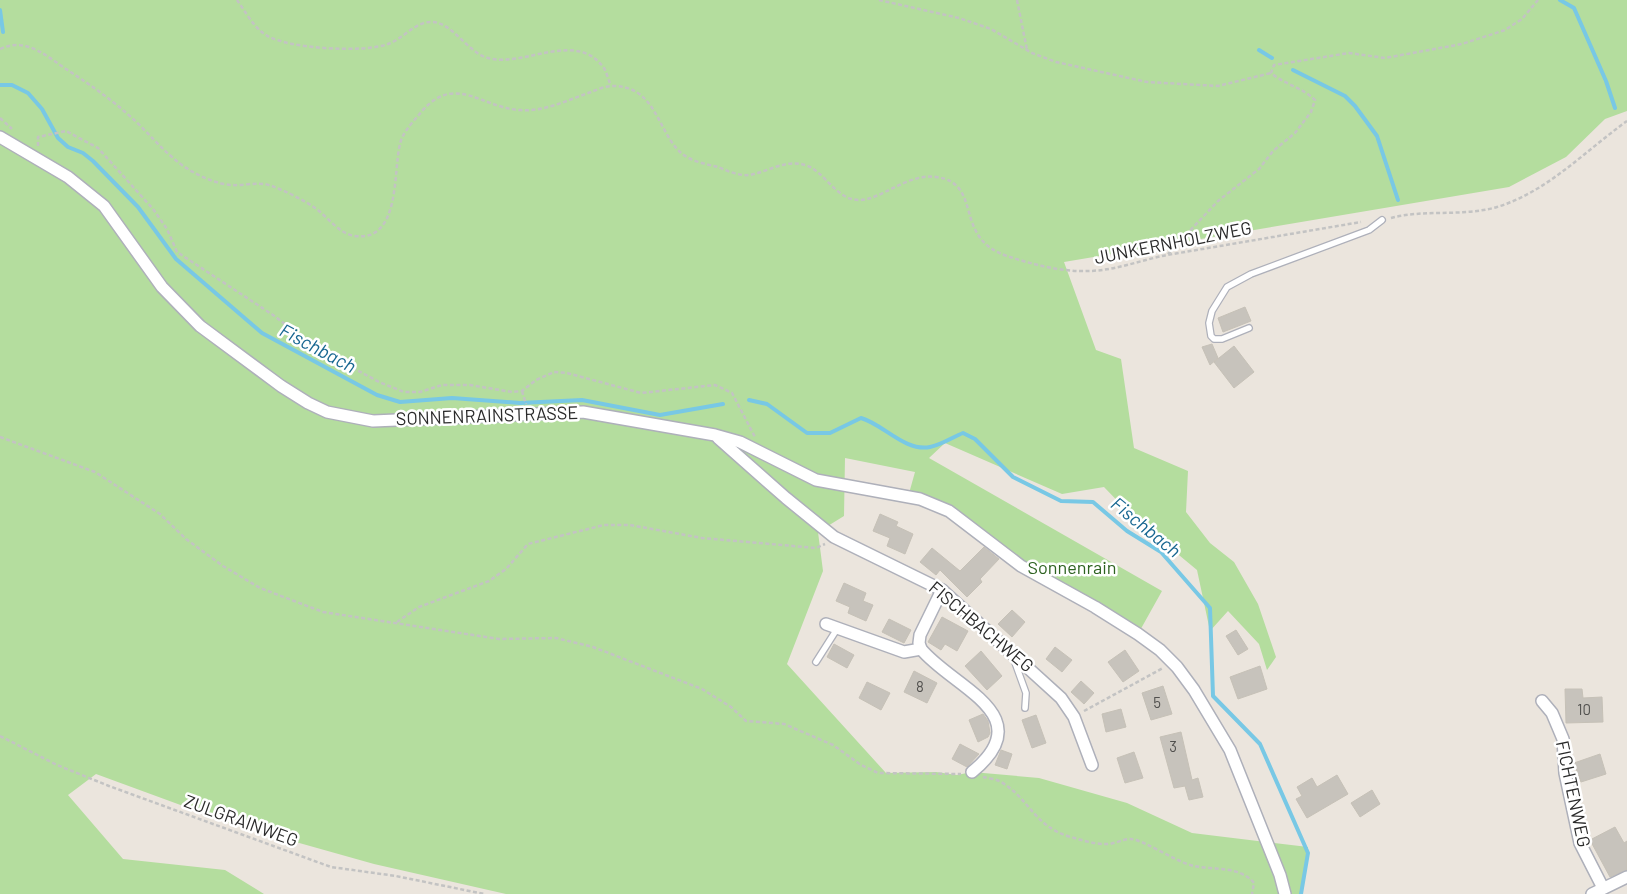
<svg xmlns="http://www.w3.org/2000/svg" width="1627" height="894" font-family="Barlow,sans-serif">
<rect width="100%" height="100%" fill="#ebe5dd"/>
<!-- green -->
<polygon fill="#b4dd9e" points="0,0 1627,0 1627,111 1605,119 1566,157 1509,187 1064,262 1096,350 1121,359 1134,448 1188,471 1186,512 1210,543 1234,562 1258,604 1276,657 1267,670 1259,644 1228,611 1210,631 1197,570 1133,517 1104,487 1062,494 945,443 929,458 1162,591 1138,634 1061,590 958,517 908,497 915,472 845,458 844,516 818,532 823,571 787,664 886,773 936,772 957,775 972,772 1039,778 1127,803 1192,833 1308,847 1302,894 506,894 374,864 235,825 96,774 68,795 123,859 225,870 264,894 0,894"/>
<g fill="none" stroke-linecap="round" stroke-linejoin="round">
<!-- stream -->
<g stroke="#78c8e5" stroke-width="4">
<polyline points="1560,0 1574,8 1606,81 1615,108"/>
<polyline points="0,10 3,32"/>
<polyline points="1259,50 1272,58"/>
<polyline points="1293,70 1345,96 1355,106 1377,136 1398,200"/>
<polyline points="0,85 12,85 28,93 42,109 58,138 68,147 83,153 93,161 138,207 176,259 262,333 377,395 400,402 452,398 520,403 582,400 660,415 723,404"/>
<path d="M749,400L767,404L807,433H830L861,418C883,424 905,452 930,447C941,445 953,437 963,433L975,439L1013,477L1061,501L1093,502L1127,531L1161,552L1210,608L1213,696L1260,744L1308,853L1301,894"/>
</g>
</g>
<!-- building -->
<g fill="#c7c3bc" stroke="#c6c1b7">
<polygon points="1245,307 1251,321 1223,332 1218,318"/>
<polygon points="1212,344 1218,358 1210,365 1202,347"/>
<polygon points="1234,346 1254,372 1234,388 1214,362"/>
<polygon points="880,514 898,522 896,526 913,534 905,554 887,546 890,538 873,531"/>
<polygon points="984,547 999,559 980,579 982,582 967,597 940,570 936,575 920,562 932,548 960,571"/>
<polygon points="844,583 866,593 863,601 873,605 866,621 848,613 850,607 836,601"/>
<polygon points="1012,610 1025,622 1012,637 998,624"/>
<polygon points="942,617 968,631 957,651 945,644 941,650 928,642"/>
<polygon points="889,619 911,630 904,643 882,632"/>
<polygon points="1236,630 1248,649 1238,655 1226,636"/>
<polygon points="834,644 854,655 847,668 827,657"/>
<polygon points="1055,647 1072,660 1062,672 1046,659"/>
<polygon points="1125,650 1139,671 1123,682 1108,662"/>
<polygon points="981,651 1002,676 987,690 965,666"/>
<polygon points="1260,666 1267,689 1238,699 1230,677"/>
<polygon points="914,671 937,683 927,703 904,692"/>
<polygon points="1081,681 1094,693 1084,704 1071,692"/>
<polygon points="867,682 890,693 881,710 859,698"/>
<polygon points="1163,686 1172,714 1151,720 1142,693"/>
<polygon points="1565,689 1582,689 1583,698 1602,697 1603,722 1566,723"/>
<polygon points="1121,709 1126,727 1106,732 1102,714"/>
<polygon points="983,714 988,721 990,733 988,737 978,742 969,720"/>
<polygon points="1036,715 1046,743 1032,748 1022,720"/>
<polygon points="1181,732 1192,780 1198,778 1203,797 1189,800 1185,786 1174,788 1160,737"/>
<polygon points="960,744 979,754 967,767 952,759"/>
<polygon points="1001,750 1012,754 1007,769 995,765"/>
<polygon points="1134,752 1143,778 1125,783 1117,758"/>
<polygon points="1600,754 1606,774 1581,782 1574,763"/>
<polygon points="1337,775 1348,794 1307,818 1296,799 1302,796 1297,787 1312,778 1317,787"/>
<polygon points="1372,790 1380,804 1360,817 1351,803"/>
<polygon points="1615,827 1624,843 1627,841 1627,870 1610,877 1590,840"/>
</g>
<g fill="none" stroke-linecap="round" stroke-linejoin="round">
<!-- lane casing -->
<g stroke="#aeb0ba" stroke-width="8">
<g id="lane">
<polyline points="1249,328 1222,339 1214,339 1211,336 1209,323 1212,311 1227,287 1251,274 1369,230 1382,220"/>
<polyline points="1013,657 1026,693 1025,708"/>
<polyline points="816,662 837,629"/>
</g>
</g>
<!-- street casing -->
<g stroke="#aeb0ba" stroke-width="14">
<g id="street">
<polyline points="0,137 68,177 104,206 162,287 200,326 281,386 308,403 327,412 373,421 583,412 715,435 740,442 816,480 920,499 949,511 1021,566 1095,607 1138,634 1160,650 1177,667 1194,690 1230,750 1280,875 1285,894"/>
<polyline points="718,438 786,498 834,537 942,590 1061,698 1074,717 1092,765"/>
<path d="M942,590L920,635L919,643L921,649C953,688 1042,715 972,772"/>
<polyline points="826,624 904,652 921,649"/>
<polyline points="1542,701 1552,713 1563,739 1565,773 1580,843 1603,888"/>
<polyline points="1592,894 1627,877"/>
</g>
</g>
<!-- path -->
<g stroke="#c3c3c3" stroke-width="2.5" stroke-dasharray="4 2.5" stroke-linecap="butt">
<path d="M237,0C245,11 254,28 266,35C287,49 365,53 388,44C403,39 416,21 432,22C452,22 468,53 488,58C524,68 576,29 604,68C607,73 608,80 611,85"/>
<polyline points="879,0 959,18 991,29 1032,53 1056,62 1147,82 1218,86 1271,73"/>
<polyline points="1017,0 1027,50"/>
<path d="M0,49C26,37 45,55 66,69C89,84 111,99 132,118C151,135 169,159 193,172C204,178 218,184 231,185C245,186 258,181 272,186C287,192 302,199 315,208C328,217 339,234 355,236C401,242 393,171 400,144C403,131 414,121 422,111C456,73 481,108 520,110C544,112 568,100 591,92C598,89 606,86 614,86C656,87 657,130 680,152C690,161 705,164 718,167C727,171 739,176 749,175C768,172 785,159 805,165C825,171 835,199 858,200C880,201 907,173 936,177C984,183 952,238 1007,256C1031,264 1061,272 1087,271C1114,271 1141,260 1167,255C1232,244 1296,233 1361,222"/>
<polyline points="0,118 12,129"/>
<polyline points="38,146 38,137 66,131 98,148 153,209 167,229 177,252 273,315 316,348 379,382 404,392 420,392 442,385 470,385 512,392 522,391 536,380 554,372 567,373 641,393 715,385 732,393 755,437"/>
<path d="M1391,218C1424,209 1462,217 1497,207C1547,192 1585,151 1627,121"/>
<path d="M1168,254L1218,201L1259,169L1273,151L1295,133L1311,112L1315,100C1303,88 1284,84 1271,73L1274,65L1349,53L1385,58L1462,44L1505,30L1522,19L1538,0"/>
<polyline points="522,391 526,404"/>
<polyline points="0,437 95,472 160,514 186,539 223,566 260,588 323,612 499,639 556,638 593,647 702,689 731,707 746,721 784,724 833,745 861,765 878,773 961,774"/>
<polyline points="397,622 419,607 489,581 506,569 528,544 604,525 630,525 702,538 816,548 825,544"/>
<polyline points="1084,711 1163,668"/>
<polyline points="0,736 57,765 109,786 331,867 396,876 484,894"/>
<path d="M983,777C988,778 996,779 1001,782C1030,799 1034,827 1071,837C1081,840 1094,844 1105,844C1113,845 1122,839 1131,839C1144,840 1176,862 1194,866C1214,870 1240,866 1254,883L1252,894"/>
</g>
<!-- lane -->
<use href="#lane" stroke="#fff" stroke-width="5.5"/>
<!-- street -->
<use href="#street" stroke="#fff" stroke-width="11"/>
</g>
<g text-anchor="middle" stroke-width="5" stroke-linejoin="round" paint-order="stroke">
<!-- number labels -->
<g font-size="15" fill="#51504e">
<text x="920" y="692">8</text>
<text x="1157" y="708">5</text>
<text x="1584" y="715">10</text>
<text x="1173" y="752">3</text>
</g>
<!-- street labels -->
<g font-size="18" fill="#2a2a2a" stroke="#fff">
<text transform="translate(1173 243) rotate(-11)" y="6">JUNKERNHOLZWEG</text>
<text transform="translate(487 416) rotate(-2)" y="6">SONNENRAINSTRASSE</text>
<text transform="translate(981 627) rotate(40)" y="6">FISCHBACHWEG</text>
<text transform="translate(1573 794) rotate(78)" y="6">FICHTENWEG</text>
<text transform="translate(241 821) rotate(20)" y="6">ZULGRAINWEG</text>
</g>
<!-- park labels -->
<g font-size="18" fill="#2d6220" stroke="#fff">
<text x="1072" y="574">Sonnenrain</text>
</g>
<!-- water labels -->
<g font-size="19" font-style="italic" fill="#186791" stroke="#fff">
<text transform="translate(318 348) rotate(28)" y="7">Fischbach</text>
<text transform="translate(1146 527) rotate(39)" y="7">Fischbach</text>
</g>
</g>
</svg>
